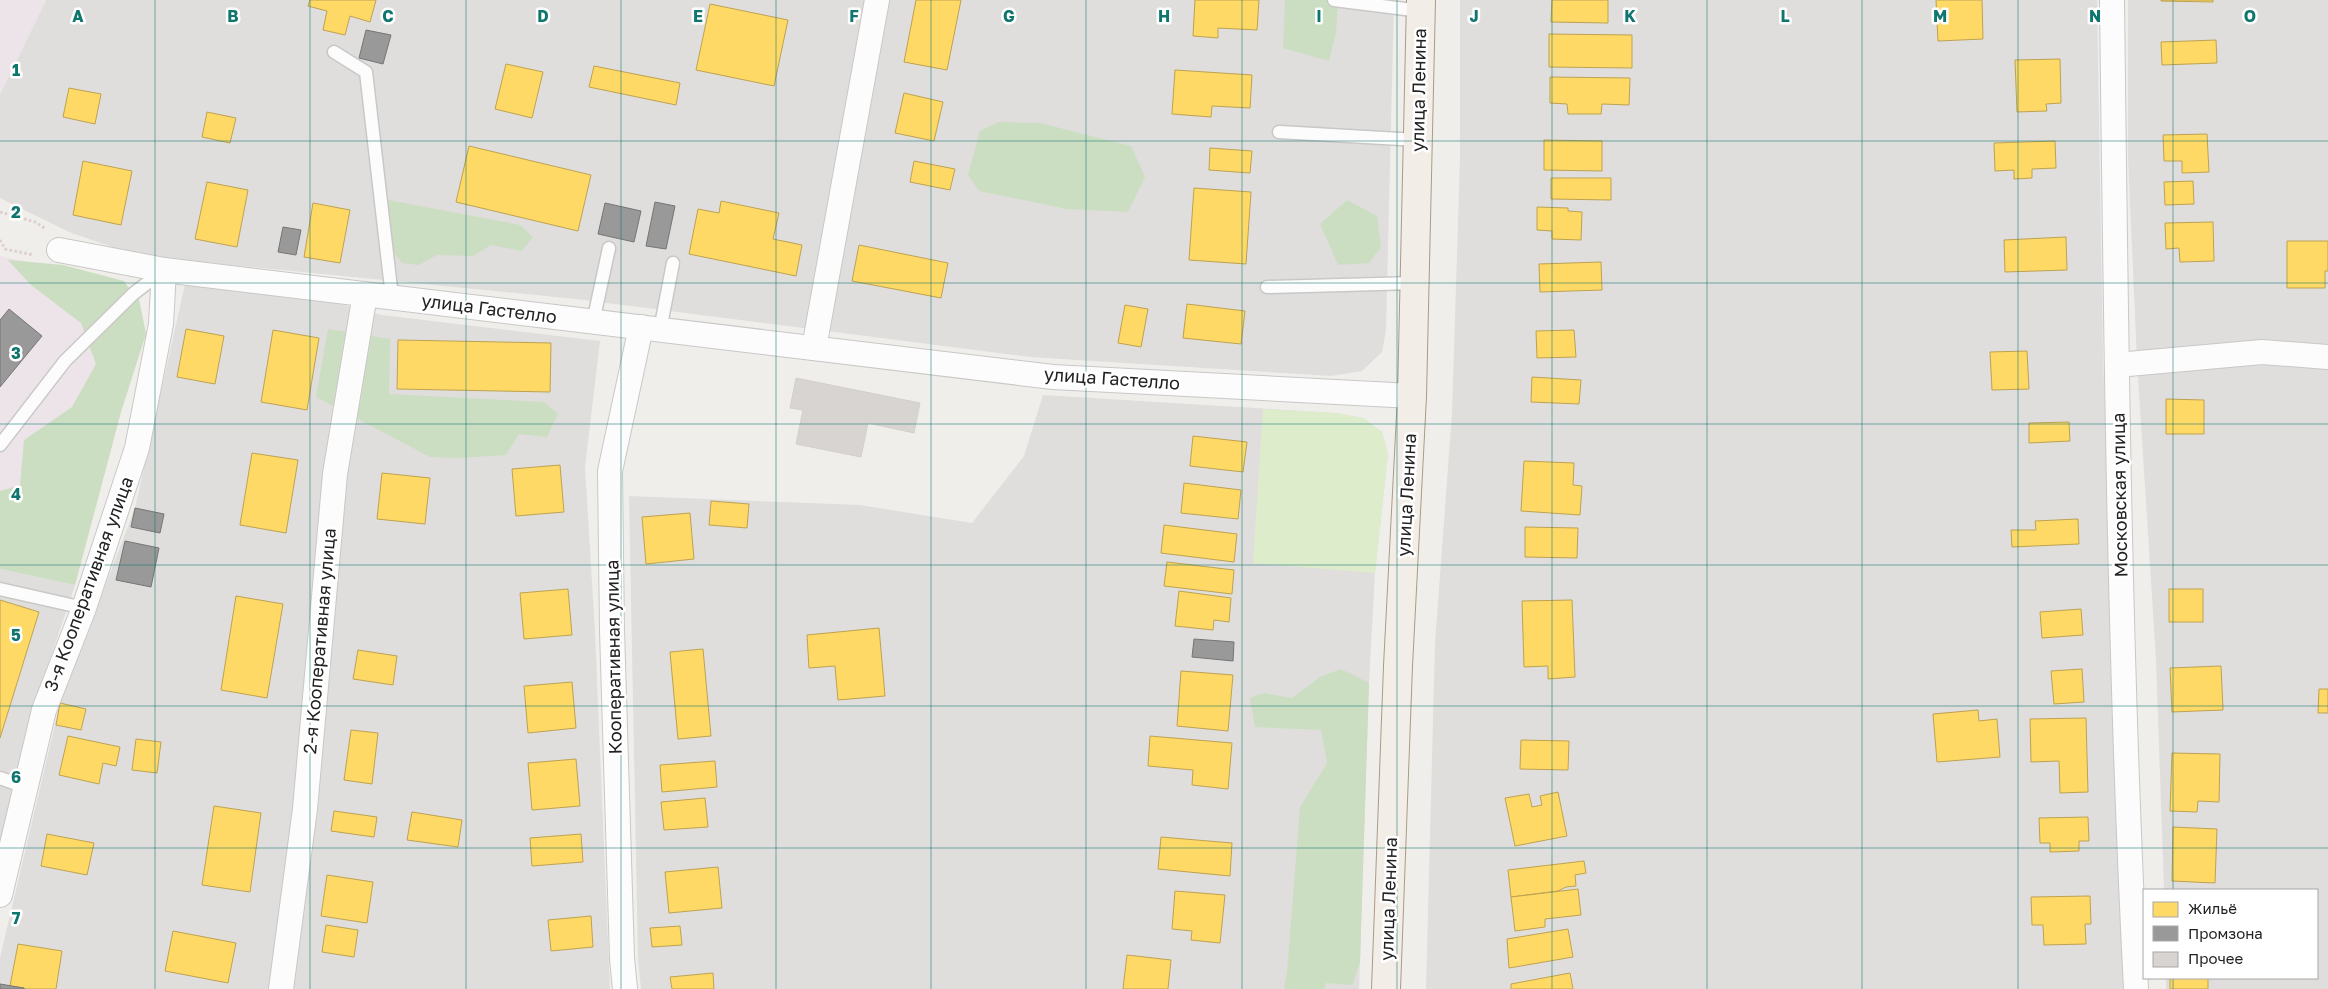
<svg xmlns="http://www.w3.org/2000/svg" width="2328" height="989" font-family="'Golos Text',sans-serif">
<rect width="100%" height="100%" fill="#f0eeeb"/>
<!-- residential -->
<g fill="#dfdedc">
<polygon points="46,0 1394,0 1386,330 1382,352 1362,371 1331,376 1030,357 576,299 180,260 121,250 69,232 0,198 0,94"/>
<polygon points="1460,0 2097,0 2103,358 2126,989 1426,989 1435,643 1452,413 1460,159"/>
<polygon points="2128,0 2328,0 2328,989 2166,989 2166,978 2317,978 2317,890 2164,890 2156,660 2137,361 2128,157"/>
<polygon points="185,284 329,301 382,315 600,341 585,467 595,632 610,989 0,989 0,958 60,703 135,508"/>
<polygon points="1043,395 1336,413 1363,418 1382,432 1388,454 1375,573 1369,683 1359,989 641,989 638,958 629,496 860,505 972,523 1024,456"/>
<polygon points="0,569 75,585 32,713 0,840"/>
</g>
<!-- industrial -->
<g fill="#ede4e9">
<polygon points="0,0 46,0 0,94"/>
<polygon points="0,256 124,281 140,306 121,412 75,585 0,569"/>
</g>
<!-- grass -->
<polygon fill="#ddeccb" points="1263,409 1336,413 1363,418 1382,432 1388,454 1375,573 1253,563"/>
<!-- forest -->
<g fill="#cbdec1">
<polygon points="1285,0 1338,0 1336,33 1329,61 1283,48"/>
<polygon points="999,122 1040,123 1131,146 1145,177 1128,212 1067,209 979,191 968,175 980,131"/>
<polygon points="388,200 520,225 533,237 522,251 491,245 473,256 437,255 419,265 402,263 391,248"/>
<polygon points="1347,200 1377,216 1381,247 1369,263 1338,265 1320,224"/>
<polygon points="8,260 63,265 124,281 133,294 139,299 146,334 121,412 75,585 0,569 0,491 20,485 24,440 72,407 96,364 81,323 31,285"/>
<polygon points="328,329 390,339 389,394 544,402 558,414 547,437 519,434 506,455 458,458 430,457 316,397"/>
<polygon points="1341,669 1369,683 1360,962 1352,985 1326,983 1324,989 1284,989 1287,972 1300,807 1327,763 1321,730 1255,727 1250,698 1264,693 1292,698 1320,677"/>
</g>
<!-- homes -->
<g fill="#ffd966" stroke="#bda252">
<polygon points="310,0 376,0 370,22 350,16 345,35 323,30 327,11 308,6"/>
<polygon points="916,0 961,0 947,70 904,62"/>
<polygon points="1195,0 1259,0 1257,30 1218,28 1218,38 1193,36"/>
<polygon points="1552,0 1608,0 1608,23 1551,22"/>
<polygon points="1936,0 1982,0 1983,39 1938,41"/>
<polygon points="2161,0 2213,0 2213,2 2161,1"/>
<polygon points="710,4 788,20 774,86 696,70"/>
<polygon points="1549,34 1632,35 1632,68 1549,67"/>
<polygon points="2216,40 2217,63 2162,65 2161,42"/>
<polygon points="2060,59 2061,103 2046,104 2047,111 2017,112 2015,60"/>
<polygon points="506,64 543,72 532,118 495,109"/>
<polygon points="594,66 680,83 676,105 589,87"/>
<polygon points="1175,70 1252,75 1250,108 1212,106 1211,117 1172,114"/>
<polygon points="1550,77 1630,78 1629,105 1602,104 1601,114 1568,114 1567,104 1550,103"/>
<polygon points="69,88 101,94 95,124 63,117"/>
<polygon points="904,93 943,102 934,141 895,133"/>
<polygon points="207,112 236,118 230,143 202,137"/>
<polygon points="2207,134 2209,172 2182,173 2182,161 2164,161 2163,135"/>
<polygon points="1544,140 1602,141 1602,171 1544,170"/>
<polygon points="2055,141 2056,168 2032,169 2032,178 2014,179 2014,170 1995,171 1994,143"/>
<polygon points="469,146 591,175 578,231 456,202"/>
<polygon points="1210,148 1252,151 1250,173 1209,170"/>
<polygon points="83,161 132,171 121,225 73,215"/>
<polygon points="914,161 955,169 950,190 910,182"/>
<polygon points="1551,178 1611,178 1611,200 1551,199"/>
<polygon points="2193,181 2194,204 2165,205 2164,182"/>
<polygon points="207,182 248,190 237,247 195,239"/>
<polygon points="1194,188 1251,192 1246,264 1189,260"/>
<polygon points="721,201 779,213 773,239 802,245 796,276 689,254 698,209 719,213"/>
<polygon points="313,203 350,210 340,263 304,257"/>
<polygon points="1537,207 1568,208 1568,211 1582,212 1581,240 1552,239 1552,231 1537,230"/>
<polygon points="2213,222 2214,261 2180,262 2179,248 2166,249 2165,223"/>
<polygon points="2066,237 2067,270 2005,272 2004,240"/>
<polygon points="2287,241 2328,241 2328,271 2325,271 2325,288 2287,288"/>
<polygon points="859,245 948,263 941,298 852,281"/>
<polygon points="1601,262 1602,290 1540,292 1539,264"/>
<polygon points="1187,304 1245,311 1241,344 1183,338"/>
<polygon points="1125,305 1148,309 1141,347 1118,343"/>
<polygon points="186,329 224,336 215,384 177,377"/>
<polygon points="273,330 319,338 307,410 261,402"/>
<polygon points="1574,330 1576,357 1537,358 1536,331"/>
<polygon points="398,340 551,343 550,392 397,389"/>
<polygon points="2027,351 2029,389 1992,390 1990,352"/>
<polygon points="1532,377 1581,380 1579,404 1531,402"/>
<polygon points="2166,399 2204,400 2204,434 2166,434"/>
<polygon points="2069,422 2070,441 2029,443 2029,423"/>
<polygon points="1193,436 1247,442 1243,472 1190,466"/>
<polygon points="252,453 298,460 286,533 240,525"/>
<polygon points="1524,461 1574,463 1573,485 1582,486 1580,515 1521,511"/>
<polygon points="560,465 564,512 516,516 512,469"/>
<polygon points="382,473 430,478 425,524 377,519"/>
<polygon points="1184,483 1241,490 1238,519 1181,513"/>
<polygon points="711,501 749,504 747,528 709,525"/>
<polygon points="690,513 694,559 646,564 642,517"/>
<polygon points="2078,519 2079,544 2012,547 2011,530 2036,530 2035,521"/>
<polygon points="1164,525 1237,534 1234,562 1161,553"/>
<polygon points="1525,527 1578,528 1577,558 1525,557"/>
<polygon points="1167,562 1234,570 1232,594 1164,586"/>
<polygon points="568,589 572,635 524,639 520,593"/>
<rect x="2169" y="589" width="34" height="33"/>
<polygon points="1179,591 1231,598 1229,622 1214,620 1213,630 1175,626"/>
<polygon points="236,596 283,604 267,698 221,690"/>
<polygon points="0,600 39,612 0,738"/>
<polygon points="1572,600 1575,677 1548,679 1548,666 1524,667 1522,601"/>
<polygon points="2081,609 2083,635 2042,638 2040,612"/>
<polygon points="879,628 885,696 838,700 835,666 809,668 807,635"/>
<polygon points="703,649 711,736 678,739 670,652"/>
<polygon points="358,650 397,656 393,685 353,679"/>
<polygon points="2221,666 2223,710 2172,712 2170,668"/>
<polygon points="2082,669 2084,702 2054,704 2051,671"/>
<polygon points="1181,671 1233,675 1228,731 1177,726"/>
<polygon points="572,682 576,728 528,733 524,686"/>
<polygon points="2319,689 2328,689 2328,713 2318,713"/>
<polygon points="60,703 86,709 81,730 56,725"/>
<polygon points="1978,710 1979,721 1997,719 2000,757 1937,762 1933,714"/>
<polygon points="2086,718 2088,792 2060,793 2059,761 2031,762 2030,719"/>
<polygon points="351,730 378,733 372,784 344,780"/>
<polygon points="68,736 120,747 116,766 103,763 99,784 59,775"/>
<polygon points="1150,736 1232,743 1228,789 1192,785 1193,770 1148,766"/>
<polygon points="136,739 161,742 157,773 132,770"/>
<polygon points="1521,740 1569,741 1568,770 1520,769"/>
<polygon points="2172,753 2220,754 2219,802 2198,801 2197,812 2170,811"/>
<polygon points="576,759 580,806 532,810 528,763"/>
<polygon points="715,761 717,787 662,792 660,765"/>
<polygon points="1558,792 1567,836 1515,846 1505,798 1529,794 1532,807 1542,805 1540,796"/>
<polygon points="705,798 708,827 664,830 661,802"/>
<polygon points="214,806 261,813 250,892 202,885"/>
<polygon points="334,811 377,817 374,837 331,831"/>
<polygon points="412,812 462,820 458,847 407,840"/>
<polygon points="2088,817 2089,841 2079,841 2079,851 2050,852 2050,843 2040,843 2039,818"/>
<polygon points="2173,827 2217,829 2215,883 2172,881"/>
<polygon points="47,834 94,843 87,875 41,866"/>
<polygon points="581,834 583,862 532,866 530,838"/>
<polygon points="1161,837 1232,843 1230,876 1158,869"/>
<polygon points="1584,861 1586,873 1575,875 1576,886 1566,887 1558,891 1511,897 1508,870"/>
<polygon points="718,867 722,908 669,913 665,872"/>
<polygon points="327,875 373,882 367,923 321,916"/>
<polygon points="1578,889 1581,915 1545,919 1545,927 1515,931 1511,897"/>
<polygon points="1175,891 1225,895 1220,943 1191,940 1192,931 1172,929"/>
<polygon points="2090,896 2091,924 2085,924 2086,944 2044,945 2043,925 2032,925 2031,897"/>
<polygon points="591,916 593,947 551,951 548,920"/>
<polygon points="326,925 358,930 354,957 322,952"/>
<polygon points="680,926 682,945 652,947 650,928"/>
<polygon points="1568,929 1573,957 1509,968 1507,939"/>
<polygon points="173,931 236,943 228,983 165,971"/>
<polygon points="18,944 62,951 56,989 27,989 10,986"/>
<polygon points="1127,955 1171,960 1168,989 1123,989"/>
<polygon points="713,973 714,989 672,989 670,977"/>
<polygon points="1570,973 1573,989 1511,989 1511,984"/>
<rect x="2170" y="978" width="38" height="11"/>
</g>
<!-- industry -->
<g fill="#999" stroke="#757575">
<polygon points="366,30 391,35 383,64 359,58"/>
<polygon points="655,202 675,206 666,249 646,246"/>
<polygon points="605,203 641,211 634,242 598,234"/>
<polygon points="283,227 301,230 296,255 278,252"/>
<polygon points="9,309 42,336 0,387 0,320"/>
<polygon points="135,508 164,514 160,533 131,527"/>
<polygon points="125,541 159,548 151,587 116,580"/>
<polygon points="1194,639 1234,642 1233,661 1192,657"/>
<polygon points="0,984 24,988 24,989 0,989"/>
</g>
<!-- building -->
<polygon fill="#d7d4d2" stroke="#d3d0cc" points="796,378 920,403 914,433 868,423 861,457 796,444 803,410 790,408"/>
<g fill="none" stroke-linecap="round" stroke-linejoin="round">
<!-- service casing -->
<g stroke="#c9c8c7" stroke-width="15">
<g id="service">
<polyline points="1334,0 1421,11"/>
<polyline points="334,52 366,72 392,297"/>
<polyline points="1279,132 1418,140"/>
<polyline points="1267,287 1414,283"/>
<polyline points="593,322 609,248"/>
<polyline points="660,330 673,263"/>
<polyline points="0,445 65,361 133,294 164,270"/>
<polyline points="0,589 84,608"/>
<polyline points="0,778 25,787"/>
</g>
</g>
<!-- minor casing -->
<g stroke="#c9c8c7" stroke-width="26">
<g id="minor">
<path d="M2112,0C2116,330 2119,660 2136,989"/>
<polyline points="59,250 164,270 1053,377 1412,396"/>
<polyline points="814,348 877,0"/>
<polyline points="2117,365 2262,352 2328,357"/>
<polyline points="0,895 44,710 84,608 137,448 161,324 164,270"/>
<polyline points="281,989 305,809 335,474 365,294"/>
<polyline points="625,989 622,958 612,630 610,471 641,327"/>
</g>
</g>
<!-- primary casing -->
<g stroke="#a79c86" stroke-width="30">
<polyline id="primary" points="1386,989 1398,666 1412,396 1421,0"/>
</g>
<!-- path -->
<g stroke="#dccecd" stroke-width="3" stroke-dasharray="2.5 2.5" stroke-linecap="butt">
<polyline points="0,212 35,222 46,229"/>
<polyline points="0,240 5,249 34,255"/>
</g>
<!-- service -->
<use href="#service" stroke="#fdfcfc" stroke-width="12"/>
<!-- minor -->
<use href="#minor" stroke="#fdfcfc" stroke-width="24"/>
<!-- primary -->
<use href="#primary" stroke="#f3ede7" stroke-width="28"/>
</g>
<!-- grid -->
<path fill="none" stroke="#0f766e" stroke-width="1" stroke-opacity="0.55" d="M155,0V989M310,0V989M466,0V989M621,0V989M776,0V989M931,0V989M1086,0V989M1242,0V989M1397,0V989M1552,0V989M1707,0V989M1862,0V989M2018,0V989M2173,0V890M0,141H2328M0,283H2328M0,424H2328M0,565H2328M0,706H2328M0,848H2328M2173,978V989"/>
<g text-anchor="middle" stroke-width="5" stroke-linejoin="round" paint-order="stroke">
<!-- street labels -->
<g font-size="18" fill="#222" stroke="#fff">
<text transform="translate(1419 90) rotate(-89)" y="6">улица Ленина</text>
<text transform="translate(489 309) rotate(7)" y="6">улица Гастелло</text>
<text transform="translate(1112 379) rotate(4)" y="6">улица Гастелло</text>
<text transform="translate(1407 495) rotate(-87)" y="6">улица Ленина</text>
<text transform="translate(2120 495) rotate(-91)" y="6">Московская улица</text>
<text transform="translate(89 584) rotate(-70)" y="6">3-я Кооперативная улица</text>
<text transform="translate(320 641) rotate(-85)" y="6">2-я Кооперативная улица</text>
<text transform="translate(614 657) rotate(-91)" y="6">Кооперативная улица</text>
<text transform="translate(1389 899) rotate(-88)" y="6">улица Ленина</text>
</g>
</g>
<g font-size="16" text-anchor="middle" font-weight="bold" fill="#0f766e" stroke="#fff" stroke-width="5" stroke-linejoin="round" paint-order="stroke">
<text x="78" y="22">A</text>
<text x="233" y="22">B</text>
<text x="388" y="22">C</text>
<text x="543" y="22">D</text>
<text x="698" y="22">E</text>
<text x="854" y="22">F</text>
<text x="1009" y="22">G</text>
<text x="1164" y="22">H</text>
<text x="1319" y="22">I</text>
<text x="1474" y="22">J</text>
<text x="1630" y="22">K</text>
<text x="1785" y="22">L</text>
<text x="1940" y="22">M</text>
<text x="2095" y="22">N</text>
<text x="2250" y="22">O</text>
<text x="16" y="76">1</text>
<text x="16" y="218">2</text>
<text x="16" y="359">3</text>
<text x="16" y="500">4</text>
<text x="16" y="641">5</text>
<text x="16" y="783">6</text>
<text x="16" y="924">7</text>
</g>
<!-- legend -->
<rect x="2143" y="889" width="175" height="90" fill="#ffffff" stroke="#a7a7a7"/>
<rect x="2153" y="902" width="25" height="15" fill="#ffd966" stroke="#a7a7a7"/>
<text x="2188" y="914" font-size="15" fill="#222222">Жильё</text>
<rect x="2153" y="926" width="25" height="15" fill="#999999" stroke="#a7a7a7"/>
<text x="2188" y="939" font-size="15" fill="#222222">Промзона</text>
<rect x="2153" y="952" width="25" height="15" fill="#d7d4d2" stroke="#a7a7a7"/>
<text x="2188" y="964" font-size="15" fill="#222222">Прочее</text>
</svg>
